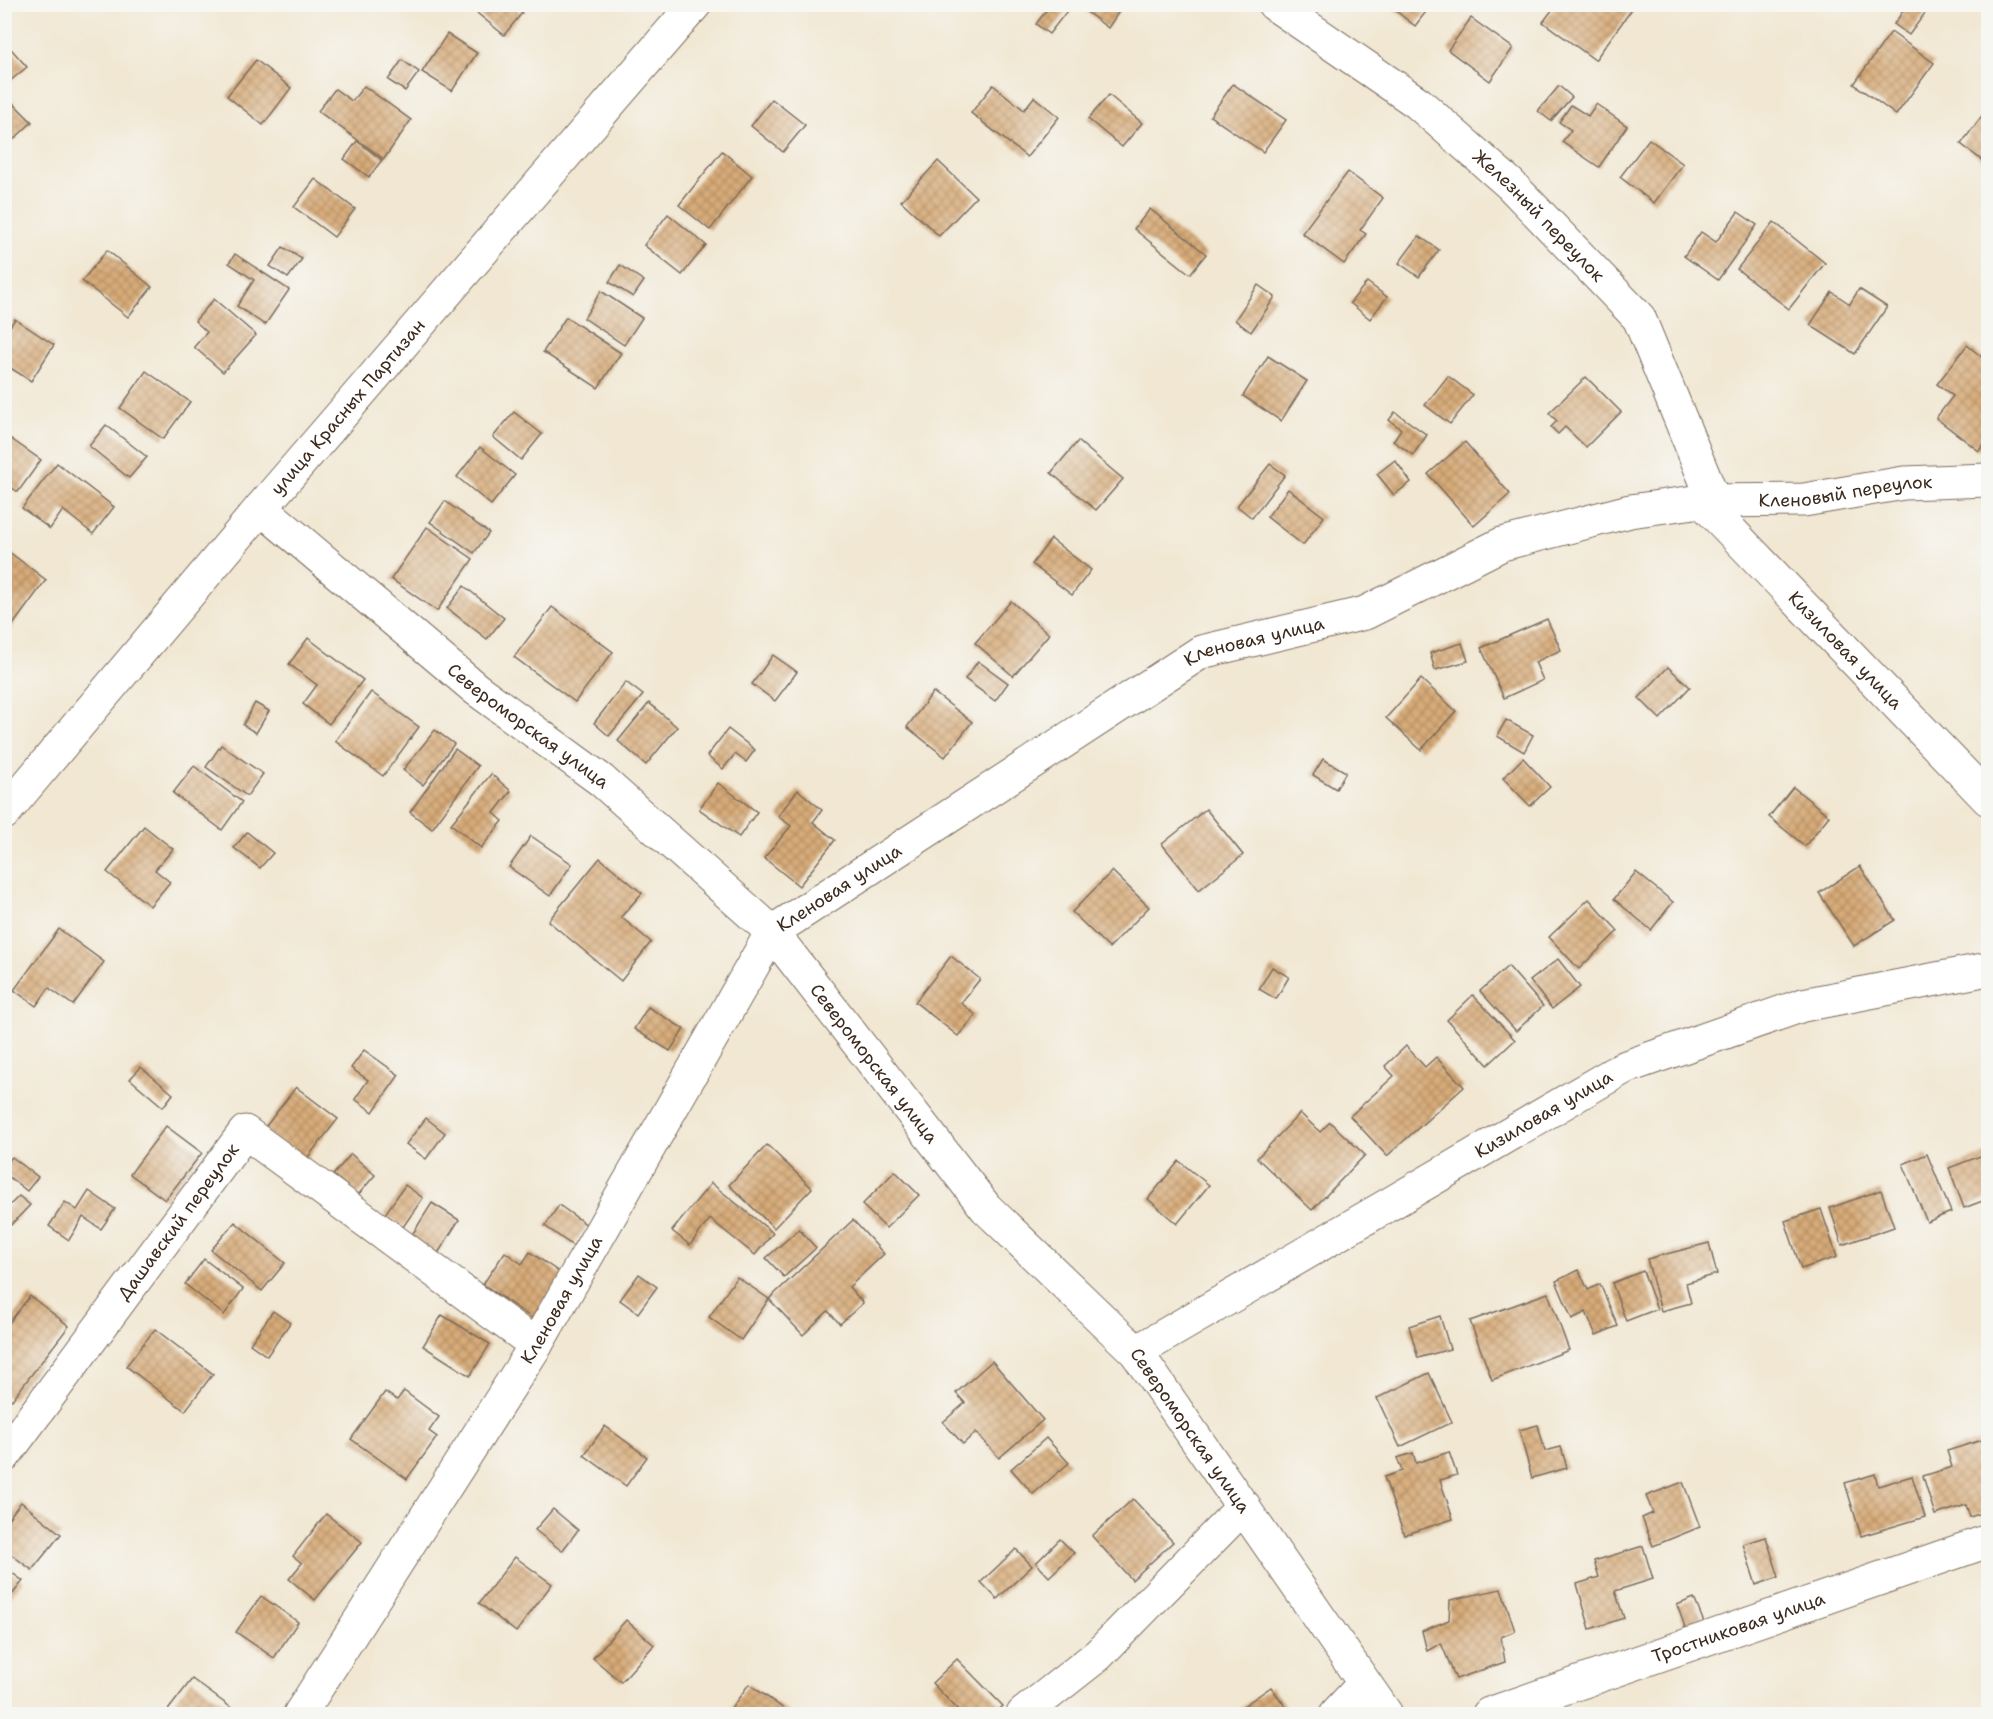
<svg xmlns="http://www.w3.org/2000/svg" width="1993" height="1719" font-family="'Shantell Sans',sans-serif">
<defs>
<pattern id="building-cross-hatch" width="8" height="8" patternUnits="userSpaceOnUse" patternTransform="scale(1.5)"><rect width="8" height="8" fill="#d8ac79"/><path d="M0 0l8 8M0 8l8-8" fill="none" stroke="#b08c63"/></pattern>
</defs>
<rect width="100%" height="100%" fill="#f6f6f2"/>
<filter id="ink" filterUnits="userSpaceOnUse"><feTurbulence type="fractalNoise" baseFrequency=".0167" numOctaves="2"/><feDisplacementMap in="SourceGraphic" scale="12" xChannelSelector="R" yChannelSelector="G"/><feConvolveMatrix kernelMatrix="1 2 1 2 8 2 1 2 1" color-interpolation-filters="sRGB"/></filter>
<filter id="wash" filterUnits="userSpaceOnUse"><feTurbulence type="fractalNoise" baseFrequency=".008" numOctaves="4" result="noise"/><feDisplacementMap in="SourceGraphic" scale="24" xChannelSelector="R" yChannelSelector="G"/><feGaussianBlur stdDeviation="1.35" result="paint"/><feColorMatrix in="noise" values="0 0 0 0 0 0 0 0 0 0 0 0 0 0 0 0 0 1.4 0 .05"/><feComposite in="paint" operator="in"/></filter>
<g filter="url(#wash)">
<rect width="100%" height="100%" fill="#f1e7d2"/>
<g id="blocks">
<!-- building -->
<g fill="url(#building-cross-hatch)">
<polygon points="466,4 511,4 522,13 504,35"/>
<polygon points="1051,4 1058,4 1067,11 1049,34 1036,24"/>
<polygon points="1076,4 1124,4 1108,28"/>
<polygon points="1387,4 1432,4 1415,26"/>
<polygon points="1908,4 1922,4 1928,9 1909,35 1894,24"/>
<polygon points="1556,5 1635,5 1595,60 1543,22"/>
<polygon points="1471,18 1513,48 1490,81 1448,50"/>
<polygon points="1891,32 1934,63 1896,115 1854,84"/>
<polygon points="447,34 477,53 452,91 422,72"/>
<polygon points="4,41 27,67 4,86"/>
<polygon points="256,60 291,88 263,125 227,96"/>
<polygon points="402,60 419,72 405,91 388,80"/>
<polygon points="1233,84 1286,120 1263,152 1210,116"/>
<polygon points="993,85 1024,110 1034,97 1059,117 1027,157 971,113"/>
<polygon points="364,86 411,120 384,159 318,111 335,89 352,101"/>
<polygon points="1559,86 1572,97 1551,121 1538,111"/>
<polygon points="1109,95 1142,123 1122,147 1088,119"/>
<polygon points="772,99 805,125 783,152 751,126"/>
<polygon points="11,101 32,122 9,144 4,139 4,107"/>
<polygon points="1596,104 1627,126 1599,167 1562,142 1571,130 1559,122 1571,105 1588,116"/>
<polygon points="1984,113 1988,116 1988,165 1961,144"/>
<polygon points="1649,139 1683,164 1654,203 1620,177"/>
<polygon points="357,141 382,160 369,177 344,159"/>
<polygon points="722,151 752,176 710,230 679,205"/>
<polygon points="938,161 976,197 939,236 901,201"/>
<polygon points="1348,172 1383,198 1360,230 1366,234 1344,264 1302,233"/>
<polygon points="315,179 355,209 334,237 294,207"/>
<polygon points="1150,209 1206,254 1190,274 1134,229"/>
<polygon points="1738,212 1757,225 1718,280 1684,256 1701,232 1716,242"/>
<polygon points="668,214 706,245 682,275 644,245"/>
<polygon points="1774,222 1825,263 1789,309 1737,269"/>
<polygon points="1419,236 1439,250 1419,277 1399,263"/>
<polygon points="283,247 302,259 288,278 270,266"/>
<polygon points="107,250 152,287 128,317 82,281"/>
<polygon points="235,254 289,290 265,325 237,306 254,280 229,263"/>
<polygon points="620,265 644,281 633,297 609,282"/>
<polygon points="1367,282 1387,297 1370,319 1350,303"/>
<polygon points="1258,285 1275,297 1251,332 1235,320"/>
<polygon points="1859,289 1887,307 1855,354 1810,325 1832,292 1850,304"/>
<polygon points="601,291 642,318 624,345 584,318"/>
<polygon points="214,299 256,335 223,372 194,347 207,332 195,321"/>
<polygon points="566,317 621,353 598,388 543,352"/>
<polygon points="15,319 54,345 31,381 4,364 4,335"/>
<polygon points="1967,345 1988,362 1988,438 1979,451 1936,418 1953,396 1937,384"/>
<polygon points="1268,356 1307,381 1281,421 1243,396"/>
<polygon points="146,371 190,402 163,439 120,408"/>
<polygon points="1448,376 1473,395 1450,424 1425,405"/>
<polygon points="1586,377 1621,412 1586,447 1565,427 1558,434 1551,427 1557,421 1549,413"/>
<polygon points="514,412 542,434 521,460 493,437"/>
<polygon points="1395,412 1427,435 1413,455 1393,441 1401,429 1389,420"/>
<polygon points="106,425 147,457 129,478 89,446"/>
<polygon points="4,434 41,460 18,492 4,482"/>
<polygon points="1078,441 1123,479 1096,510 1051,473"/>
<polygon points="1465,442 1510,494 1474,526 1428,474"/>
<polygon points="480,447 515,475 491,505 457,477"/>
<polygon points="1395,460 1411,482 1394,495 1377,474"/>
<polygon points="57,463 114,507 93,534 63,510 50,529 22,508"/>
<polygon points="1270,464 1285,475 1252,518 1237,506"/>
<polygon points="1288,489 1324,517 1303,545 1267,517"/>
<polygon points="445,501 489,533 474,553 430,522"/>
<polygon points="427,527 473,559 437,611 391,579"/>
<polygon points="1051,539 1091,570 1072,595 1032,564"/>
<polygon points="4,548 46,580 7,633 4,631"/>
<polygon points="464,586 504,618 487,639 447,608"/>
<polygon points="1011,601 1049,634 1013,676 975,643"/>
<polygon points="552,607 613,652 575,702 514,657"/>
<polygon points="1547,619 1561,650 1535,662 1543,680 1504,698 1481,648"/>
<polygon points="308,638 363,680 329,724 303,704 317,685 289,664"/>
<polygon points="1462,643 1468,661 1435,670 1430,653"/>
<polygon points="773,655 797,672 775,701 752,684"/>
<polygon points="978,661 1008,683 995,701 965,679"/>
<polygon points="1668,667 1690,687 1660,719 1639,698"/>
<polygon points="1421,679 1456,711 1421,750 1386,718"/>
<polygon points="626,682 643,695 609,736 594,723"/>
<polygon points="371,692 419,727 383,776 335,741"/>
<polygon points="933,692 972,722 945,757 907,727"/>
<polygon points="255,703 269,711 256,733 243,725"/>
<polygon points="649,703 677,727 646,765 618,741"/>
<polygon points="1506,720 1533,735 1524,752 1497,736"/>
<polygon points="728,729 755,750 746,762 735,754 723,769 707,756"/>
<polygon points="435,730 454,744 423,785 403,770"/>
<polygon points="221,745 263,774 247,796 206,767"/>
<polygon points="455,749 478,766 432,829 410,812"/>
<polygon points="1523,758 1550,787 1530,806 1503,778"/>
<polygon points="1323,759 1346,772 1336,789 1313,775"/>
<polygon points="194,766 242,802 222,830 173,793"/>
<polygon points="491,774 511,791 494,813 503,821 481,848 451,824"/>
<polygon points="718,783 757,812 739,837 699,809"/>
<polygon points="1793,787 1829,816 1805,846 1769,817"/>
<polygon points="798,790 822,810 813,822 835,840 799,886 764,858 791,826 778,816"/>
<polygon points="1206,809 1243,855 1199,890 1162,844"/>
<polygon points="144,826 173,849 155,870 170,882 150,906 107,872"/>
<polygon points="247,832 273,853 260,868 234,848"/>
<polygon points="531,836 572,864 550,896 509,867"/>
<polygon points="600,858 642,893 621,917 651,942 621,981 548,921"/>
<polygon points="1860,866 1895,920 1854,946 1819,893"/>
<polygon points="1112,871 1149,907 1109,948 1072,912"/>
<polygon points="1636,872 1673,902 1651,930 1614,899"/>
<polygon points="1589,899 1618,931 1579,969 1549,937"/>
<polygon points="59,929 104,962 73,1005 49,988 36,1006 14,990"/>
<polygon points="951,956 980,979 961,1003 976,1015 958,1036 915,1002"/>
<polygon points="1558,959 1580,987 1552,1009 1530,981"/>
<polygon points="1508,966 1543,1006 1516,1031 1480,991"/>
<polygon points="1272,967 1289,977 1276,999 1259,989"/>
<polygon points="1473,995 1515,1040 1488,1065 1447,1020"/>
<polygon points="648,1007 684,1029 670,1051 634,1029"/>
<polygon points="1406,1046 1425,1067 1436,1057 1464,1087 1387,1156 1350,1116 1394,1076 1385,1066"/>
<polygon points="364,1050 399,1075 373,1112 355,1099 368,1080 351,1068"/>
<polygon points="141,1067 173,1094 163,1107 130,1079"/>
<polygon points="296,1087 338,1119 304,1162 263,1130"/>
<polygon points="1300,1113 1320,1132 1330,1122 1365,1155 1312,1210 1257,1158"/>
<polygon points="426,1118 445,1133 426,1159 406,1144"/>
<polygon points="166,1126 202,1153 165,1200 130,1174"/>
<polygon points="767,1145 812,1188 774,1228 729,1185"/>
<polygon points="1988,1153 1988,1199 1964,1208 1949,1168"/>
<polygon points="351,1154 375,1175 358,1195 333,1175"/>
<polygon points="1927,1154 1951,1212 1927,1222 1903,1164"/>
<polygon points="12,1157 38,1177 27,1191 4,1173 4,1166"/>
<polygon points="1179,1161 1209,1185 1177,1224 1148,1199"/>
<polygon points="895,1171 919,1195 886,1228 862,1205"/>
<polygon points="711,1183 773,1233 755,1255 710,1219 690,1245 672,1231"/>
<polygon points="405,1185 423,1198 403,1227 385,1214"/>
<polygon points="1881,1190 1894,1227 1842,1245 1830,1208"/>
<polygon points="89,1191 115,1209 101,1229 83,1217 69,1240 49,1226 65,1202 77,1210"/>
<polygon points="19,1196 30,1205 11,1225 4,1219 4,1211"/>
<polygon points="432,1203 459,1220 437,1255 410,1238"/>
<polygon points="559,1205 587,1225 573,1246 545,1226"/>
<polygon points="1821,1209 1837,1257 1801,1269 1785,1221"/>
<polygon points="853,1220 884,1254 849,1287 863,1303 840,1324 828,1311 803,1335 769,1299 741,1340 709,1317 737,1277 769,1299"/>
<polygon points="235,1222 285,1263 262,1291 211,1250"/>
<polygon points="799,1229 816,1248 784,1277 766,1258"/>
<polygon points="1709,1243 1717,1274 1686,1283 1691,1303 1661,1311 1647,1259"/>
<polygon points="505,1252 522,1264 530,1252 566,1277 536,1321 483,1284"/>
<polygon points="204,1259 243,1289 224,1315 185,1284"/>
<polygon points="1579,1270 1588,1290 1600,1284 1618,1326 1596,1335 1586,1312 1572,1319 1556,1281"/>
<polygon points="1643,1271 1657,1309 1626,1321 1612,1283"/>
<polygon points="639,1274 657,1287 638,1313 620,1300"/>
<polygon points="1548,1293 1569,1350 1492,1380 1470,1321"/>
<polygon points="30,1296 69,1326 12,1400 4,1394 4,1329"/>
<polygon points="273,1311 290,1323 267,1356 250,1344"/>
<polygon points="442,1315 490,1344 470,1376 423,1346"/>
<polygon points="1440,1316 1450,1349 1418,1358 1409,1326"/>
<polygon points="155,1329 213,1374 185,1411 126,1366"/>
<polygon points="992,1361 1043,1420 999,1458 976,1432 963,1444 943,1422 965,1403 956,1393"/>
<polygon points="1429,1373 1452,1422 1400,1447 1377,1398"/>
<polygon points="404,1391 439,1417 429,1431 437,1437 407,1479 351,1439 385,1392 397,1400"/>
<polygon points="1538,1425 1545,1451 1561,1447 1567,1468 1532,1478 1519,1430"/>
<polygon points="605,1426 647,1457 626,1486 584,1455"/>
<polygon points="1046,1438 1069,1463 1033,1494 1011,1469"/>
<polygon points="1982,1440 1988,1460 1988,1511 1970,1517 1966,1505 1935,1515 1923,1476 1952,1467 1947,1451"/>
<polygon points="1449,1452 1457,1475 1440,1480 1453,1519 1404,1535 1384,1477 1402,1471 1397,1458 1413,1453 1416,1463"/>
<polygon points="1875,1474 1878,1486 1912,1476 1925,1517 1861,1536 1845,1483"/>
<polygon points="1683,1482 1700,1527 1653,1546 1642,1518 1653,1513 1646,1496"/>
<polygon points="1133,1499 1173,1542 1132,1580 1092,1536"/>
<polygon points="21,1502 61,1534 32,1570 4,1549 4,1524"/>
<polygon points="553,1509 578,1530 562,1551 535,1530"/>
<polygon points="326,1514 362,1542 315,1600 289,1579 302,1563 293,1556"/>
<polygon points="1766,1537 1779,1577 1756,1585 1743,1544"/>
<polygon points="1060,1539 1074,1553 1049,1577 1036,1563"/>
<polygon points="1643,1546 1653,1579 1615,1591 1624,1618 1590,1629 1577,1584 1599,1577 1594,1561"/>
<polygon points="1016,1549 1032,1566 997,1599 981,1582"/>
<polygon points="515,1557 552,1584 516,1632 479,1603"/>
<polygon points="4,1567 23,1581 4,1605"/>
<polygon points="1501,1589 1515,1631 1501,1637 1505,1662 1456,1679 1441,1643 1427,1651 1422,1631 1449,1620 1450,1600"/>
<polygon points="261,1596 298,1622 274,1658 236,1632"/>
<polygon points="1694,1598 1707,1630 1689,1638 1677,1605"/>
<polygon points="626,1620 654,1645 621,1682 593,1658"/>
<polygon points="957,1659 1003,1706 994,1714 962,1714 932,1683"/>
<polygon points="192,1679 237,1712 235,1714 165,1714"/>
<polygon points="749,1684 791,1714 727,1714"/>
<polygon points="1271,1687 1291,1714 1232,1714"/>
</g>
</g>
</g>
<g filter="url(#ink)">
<use href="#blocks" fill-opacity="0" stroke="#7b6c5d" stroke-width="1.5"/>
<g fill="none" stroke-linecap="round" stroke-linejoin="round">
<!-- minor casing -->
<g stroke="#7b6c5d" stroke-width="35">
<g id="minor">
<path id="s1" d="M1274,4L1418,103L1510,184L1639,318L1714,501"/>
<path id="s2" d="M1702,501L1988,799"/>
<path id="s3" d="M261,508L476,689L601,780L772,932L986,1208L1136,1352L1386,1714"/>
<path id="s4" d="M4,813L261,508L695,4"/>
<path id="s5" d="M1136,1352L1623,1068L1803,1005L1988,969"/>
<path id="s6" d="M4,1456L245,1132L536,1345"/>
<path id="s7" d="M300,1714L536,1345L772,932L1201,652L1365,613L1502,544L1630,511L1702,501L1804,500L1904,483L1988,480"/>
<polyline points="1023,1714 1098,1655 1244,1506"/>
<polyline points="1336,1714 1364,1684"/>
<path id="s8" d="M1489,1714L1988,1541"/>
</g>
</g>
<!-- minor -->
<use href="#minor" stroke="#fff" stroke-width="33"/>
</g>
</g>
<g text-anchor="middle" stroke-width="4.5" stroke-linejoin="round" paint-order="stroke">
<!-- street labels -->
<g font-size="18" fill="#3b2a1e" stroke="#f6f6f2">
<text dy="6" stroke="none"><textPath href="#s1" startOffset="340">Железный переулок</textPath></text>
<text dy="6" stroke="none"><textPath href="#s4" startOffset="532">улица Красных Партизан</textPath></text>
<text dy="6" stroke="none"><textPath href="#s7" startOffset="2097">Кленовый переулок</textPath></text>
<text dy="6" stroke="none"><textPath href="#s7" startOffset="1480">Кленовая улица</textPath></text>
<text dy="6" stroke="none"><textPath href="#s2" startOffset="207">Кизиловая улица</textPath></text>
<text dy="6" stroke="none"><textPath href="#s3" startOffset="345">Североморская улица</textPath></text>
<text dy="6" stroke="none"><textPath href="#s7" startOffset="994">Кленовая улица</textPath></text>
<text dy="6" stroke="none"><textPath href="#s3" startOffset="831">Североморская улица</textPath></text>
<text dy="6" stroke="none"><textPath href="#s5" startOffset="472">Кизиловая улица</textPath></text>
<text dy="6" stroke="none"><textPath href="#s6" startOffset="292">Дашавский переулок</textPath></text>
<text dy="6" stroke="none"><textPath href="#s7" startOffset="490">Кленовая улица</textPath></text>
<text dy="6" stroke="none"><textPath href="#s3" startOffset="1317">Североморская улица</textPath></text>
<text dy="6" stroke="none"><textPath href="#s8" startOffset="264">Тростниковая улица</textPath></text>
</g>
</g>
<!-- margin -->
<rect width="1993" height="1719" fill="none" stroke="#f6f6f2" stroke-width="24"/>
</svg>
